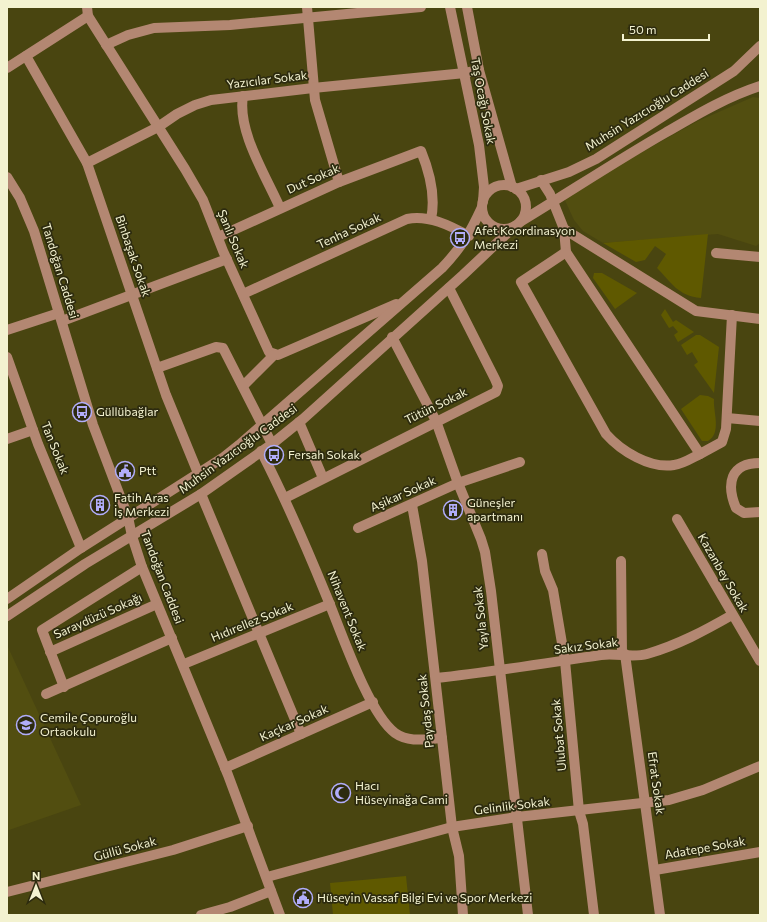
<svg xmlns="http://www.w3.org/2000/svg" width="767" height="922" font-family="Commissioner,sans-serif">
<rect width="100%" height="100%" fill="#494510"/>
<!-- built -->
<g fill="#524e10">
<polygon points="753,97 760,98 760,243 756,246 718,234 603,243 583,231 574,220 563,196 698,121"/>
<polygon points="7,645 81,805 9,830 7,830"/>
</g>
<!-- green -->
<g fill="#5f5900">
<path d="M708,234L701,298C678,296 672,283 657,268L666,254L655,246L645,260L636,262L603,243Z"/>
<polygon points="594,273 602,273 637,293 615,309 593,278"/>
<polygon points="665,309 673,322 676,320 694,332 678,342 674,335 678,332 673,326 669,328 661,315"/>
<polygon points="696,335 700,335 719,347 714,393 694,365 698,362 692,352 687,355 681,345"/>
<path d="M700,395L708,396L714,399C713,412 722,433 708,441H702L681,409Z"/>
<polygon points="406,876 410,915 333,915 330,883"/>
</g>
<g fill="none" stroke-linecap="round" stroke-linejoin="round">
<!-- minor -->
<g stroke="#b38772" stroke-width="10">
<polyline points="87,7 88,16 185,169 203,200 223,251 269,352 278,355 396,304"/>
<polyline points="307,7 315,100 339,182"/>
<polyline points="450,7 479,145 484,187 483,202"/>
<polyline points="467,7 479,70 512,187"/>
<polyline points="106,45 128,35 154,28 230,25 421,7"/>
<polyline points="26,56 87,163 166,395 198,473"/>
<polyline points="7,68 88,16"/>
<path d="M243,96C237,131 266,176 280,208"/>
<polyline points="87,163 158,127 177,114 195,105 211,100 313,88 465,73 479,70"/>
<polyline points="7,177 20,198 34,231 93,425 128,517 132,536 142,567 228,775 280,915"/>
<polyline points="541,180 550,194 564,229 696,311 760,319"/>
<circle cx="504" cy="207" r="22"/>
<polyline points="516,189 569,172 596,159 734,71 760,46"/>
<path d="M520,222C568,193 616,161 665,133C696,115 726,97 760,86"/>
<polyline points="564,229 566,252 700,454 722,442 726,429 732,315"/>
<path d="M218,237L339,182L421,151C430,173 436,196 431,219"/>
<path d="M566,252L521,282L606,434C621,451 650,469 674,465C683,464 692,458 700,454"/>
<polyline points="716,253 760,257"/>
<path d="M243,294L407,219C429,215 449,225 469,236"/>
<polyline points="62,321 227,259"/>
<polyline points="7,330 59,313"/>
<polyline points="392,337 436,421 458,483 481,539 485,552 491,591 528,915"/>
<polyline points="7,357 38,444 81,548"/>
<polyline points="157,368 216,347 223,348 272,444"/>
<polyline points="243,386 274,355"/>
<polyline points="727,418 760,421"/>
<polyline points="299,422 323,478"/>
<polyline points="7,439 33,430"/>
<path d="M261,451C285,498 306,546 326,595C340,628 368,713 395,733C409,743 426,739 442,738"/>
<path d="M760,463C730,463 726,484 736,508L744,513L760,512"/>
<polyline points="201,494 301,734"/>
<polyline points="285,498 496,392 498,386 495,379 449,288"/>
<polyline points="412,505 422,561 452,827 459,856 463,915"/>
<polyline points="677,519 760,661"/>
<polyline points="358,528 458,483 520,462"/>
<polyline points="542,554 545,571 553,590 565,661 579,811 583,824 594,915"/>
<polyline points="621,561 622,654"/>
<path d="M7,599L81,548L224,457L239,445L442,268C462,247 470,233 482,207"/>
<polyline points="7,616 85,564 201,494 272,444 303,419 463,275 515,226"/>
<polyline points="50,652 157,604"/>
<polyline points="625,654 660,915"/>
<polyline points="184,664 330,604"/>
<path d="M436,678C492,672 546,663 601,655C617,653 633,658 647,654C678,645 704,631 732,615"/>
<polyline points="64,687 42,630 142,567"/>
<polyline points="46,694 172,638"/>
<polyline points="225,768 373,702"/>
<polyline points="655,870 760,852"/>
<polyline points="267,877 452,827 517,817 669,800 703,790 760,766"/>
<polyline points="7,892 173,850 248,826"/>
<polyline points="201,915 230,907 271,891"/>
</g>
</g>
<!-- icons -->
<defs>
<g id="bus-ring" transform="scale(1)"><circle r="9.5" fill="#2d2b0f" stroke="#b1adfa" stroke-width="1.5"/><path d="M-5-6H5V4H4V6H2V4H-2V6H-4V4H-5ZM-3.5-4V0h7V-4ZM-3.5 1.2v1.5H-2V1.2ZM2 1.2v1.5H3.5V1.2Z" fill="#b1adfa"/></g>
<g id="civic-ring" transform="scale(1)"><circle r="9.5" fill="#2d2b0f" stroke="#b1adfa" stroke-width="1.5"/><path d="M-.6-6.5H3V-4.5H.6V-3L4-1V1h2V6H-6V1h2V-1L-.6-3ZM-1.2 2.5V6h2.4V2.5Z" fill="#b1adfa"/></g>
<g id="building-ring" transform="scale(1)"><circle r="9.5" fill="#2d2b0f" stroke="#b1adfa" stroke-width="1.5"/><path d="M-4-6H4V6H1V3H-1V6H-4ZM-2.5-4.3h1.7v1.8h-1.7ZM.8-4.3h1.7v1.8H.8ZM-2.5-1h1.7V.8h-1.7ZM.8-1h1.7V.8H.8Z" fill="#b1adfa"/></g>
<g id="school-ring" transform="scale(1)"><circle r="9.5" fill="#2d2b0f" stroke="#b1adfa" stroke-width="1.5"/><path d="M0-5L7-2L0 1L-7-2ZM-4 1L0 2.5L4 1V4Q0 6-4 4Z" fill="#b1adfa"/></g>
<g id="mosque-ring" transform="scale(1)"><circle r="9.5" fill="#2d2b0f" stroke="#b1adfa" stroke-width="1.5"/><path d="M3.5-4.9A6 6 0 1 0 3.5 4.9A5 5 0 1 1 3.5-4.9Z" fill="#b1adfa"/></g>
</defs>
<g fill-rule="evenodd">
<use href="#bus-ring" x="460" y="238"/>
<use href="#bus-ring" x="82" y="412"/>
<use href="#bus-ring" x="274" y="455"/>
<use href="#civic-ring" x="125" y="471"/>
<use href="#building-ring" x="100" y="505"/>
<use href="#building-ring" x="453" y="510"/>
<use href="#school-ring" x="26" y="725"/>
<use href="#mosque-ring" x="341" y="793"/>
<use href="#civic-ring" x="303" y="898"/>
</g>
<g text-anchor="middle" stroke-width="3.5" stroke-linejoin="round" paint-order="stroke">
<!-- street labels -->
<g font-size="12" fill="#f3f2d0" stroke="#2d2b0f">
<text transform="translate(267 80) rotate(-7)" y="4">Yazıcılar Sokak</text>
<text transform="translate(483 101) rotate(79)" y="4">Taş Ocağı Sokak</text>
<text transform="translate(647 110) rotate(-32)" y="4">Muhsin Yazıcıoğlu Caddesi</text>
<text transform="translate(313 179) rotate(-24)" y="4">Dut Sokak</text>
<text transform="translate(349 231) rotate(-25)" y="4">Tenha Sokak</text>
<text transform="translate(233 239) rotate(67)" y="4">Şanlı Sokak</text>
<text transform="translate(133 256) rotate(71)" y="4">Binbaşak Sokak</text>
<text transform="translate(60 271) rotate(73)" y="4">Tandoğan Caddesi</text>
<text transform="translate(436 406) rotate(-26)" y="4">Tütün Sokak</text>
<text transform="translate(55 448) rotate(68)" y="4">Tan Sokak</text>
<text transform="translate(238 449) rotate(-36)" y="4">Muhsin Yazıcıoğlu Caddesi</text>
<text transform="translate(403 494) rotate(-24)" y="4">Aşikar Sokak</text>
<text transform="translate(723 573) rotate(60)" y="4">Kazanbey Sokak</text>
<text transform="translate(162 577) rotate(69)" y="4">Tandoğan Caddesi</text>
<text transform="translate(347 611) rotate(68)" y="4">Nihavent Sokak</text>
<text transform="translate(98 616) rotate(-24)" y="4">Saraydüzü Sokağı</text>
<text transform="translate(481 618) rotate(-96)" y="4">Yayla Sokak</text>
<text transform="translate(252 622) rotate(-22)" y="4">Hıdırellez Sokak</text>
<text transform="translate(586 646) rotate(-7)" y="4">Sakız Sokak</text>
<text transform="translate(426 711) rotate(-96)" y="4">Paydaş Sokak</text>
<text transform="translate(294 723) rotate(-24)" y="4">Kaçkar Sokak</text>
<text transform="translate(559 735) rotate(-95)" y="4">Ulubat Sokak</text>
<text transform="translate(656 783) rotate(82)" y="4">Efrat Sokak</text>
<text transform="translate(512 806) rotate(-7)" y="4">Gelinlik Sokak</text>
<text transform="translate(705 848) rotate(-10)" y="4">Adatepe Sokak</text>
<text transform="translate(125 849) rotate(-15)" y="4">Güllü Sokak</text>
</g>
<!-- poi labels -->
<g font-size="12" fill="#f3f2d0" stroke="#2d2b0f" text-anchor="start">
<text x="474" y="235">Afet Koordinasyon<tspan x="474" dy="14">Merkezi</tspan></text>
<text x="96" y="416">Güllübağlar</text>
<text x="288" y="459">Fersah Sokak</text>
<text x="139" y="475">Ptt</text>
<text x="114" y="502">Fatih Aras<tspan x="114" dy="14">İş Merkezi</tspan></text>
<text x="467" y="507">Güneşler<tspan x="467" dy="14">apartmanı</tspan></text>
<text x="40" y="722">Cemile Çopuroğlu<tspan x="40" dy="14">Ortaokulu</tspan></text>
<text x="355" y="790">Hacı<tspan x="355" dy="14">Hüseyinağa Cami</tspan></text>
<text x="317" y="902">Hüseyin Vassaf Bilgi Evi ve Spor Merkezi</text>
</g>
</g>
<!-- border -->
<rect width="767" height="922" fill="none" stroke="#f3f2d0" stroke-width="16"/>
<!-- north arrow -->
<g transform="translate(36 886)" stroke="#2d2b0f" stroke-width="3" paint-order="stroke">
<path d="M0-3L7 15L0 10L-7 15Z" fill="#f3f2d0"/>
<text y="-6" font-size="11" font-weight="bold" text-anchor="middle" fill="#f3f2d0">N</text>
</g>
<!-- scale -->
<path d="M623 34v6h86v-6" fill="none" stroke="#f3f2d0" stroke-width="2"/>
<text x="629" y="34" font-size="12" fill="#f3f2d0" stroke="#2d2b0f" stroke-width="3" paint-order="stroke">50 m</text>
</svg>
